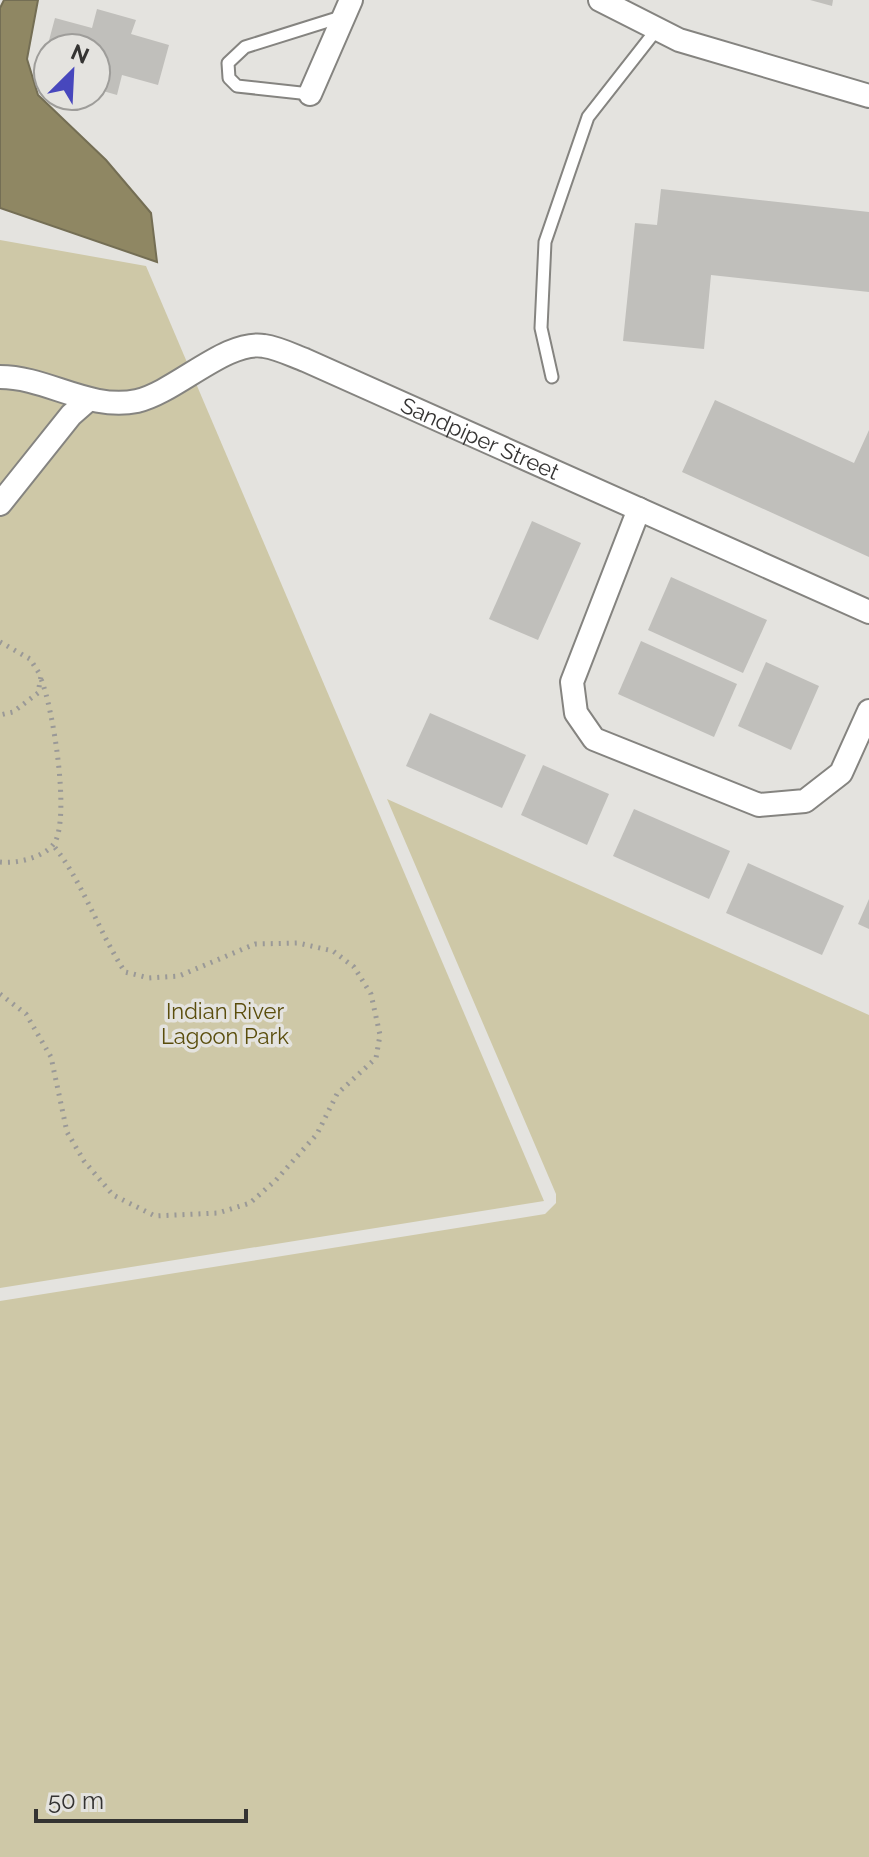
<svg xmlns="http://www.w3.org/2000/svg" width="869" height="1857" font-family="Raleway,sans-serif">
<rect width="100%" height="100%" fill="#e4e3df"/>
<!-- green -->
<g fill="#cec8a7">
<polygon points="0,240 146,266 544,1201 0,1288"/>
<polygon points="387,799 869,1015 869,1857 0,1857 0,1301 545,1214 556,1203 556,1194"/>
</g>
<!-- water -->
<polygon fill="#8f8763" stroke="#746e54" stroke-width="2" points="4,0 38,0 27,59 38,95 106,160 151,213 157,262 0,208 0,8"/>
<!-- building -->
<g fill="#c0bfbb">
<polygon points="810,0 833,0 832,6"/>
<polygon points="97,9 136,20 131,34 169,45 158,85 122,75 117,95 96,89 96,48 48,48 48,60 44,59 55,18 92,28"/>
<polygon points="661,189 869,212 869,292 711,275 704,349 623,341 635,223 657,225"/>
<polygon points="715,400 854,463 869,430 869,557 682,472"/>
<polygon points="532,521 581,543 538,640 489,619"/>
<polygon points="671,577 767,620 743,673 648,630"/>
<polygon points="641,641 737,684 714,737 618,694"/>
<polygon points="766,662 819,686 791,750 738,726"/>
<polygon points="430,713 526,755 502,808 406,766"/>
<polygon points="543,765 609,794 587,845 521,815"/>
<polygon points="634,809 730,851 709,899 613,856"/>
<polygon points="748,863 844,906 822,955 726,913"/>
<polygon points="869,899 869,929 858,924"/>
</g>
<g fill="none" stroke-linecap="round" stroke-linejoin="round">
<!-- lane casing -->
<g stroke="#858480" stroke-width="15">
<g id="lane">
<polyline points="310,94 237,86 229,78 228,63 245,47 344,16"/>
<polyline points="552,377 541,328 545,242 588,117 657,29"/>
</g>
</g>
<!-- street casing -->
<g stroke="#858480" stroke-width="26">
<g id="street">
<polyline points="600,0 679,40 869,96"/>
<polyline points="310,94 351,0"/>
<path id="s1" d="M0,377C47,377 89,411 137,401C176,392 227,339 264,346C278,348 292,355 305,360L869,612"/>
<polyline points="0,504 71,415 87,401"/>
<polyline points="639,509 572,682 576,713 594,739 759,805 805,801 841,773 869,711"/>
</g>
</g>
<!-- path -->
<g stroke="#9a9997" stroke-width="5" stroke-dasharray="2 6" stroke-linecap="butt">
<polyline points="0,642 30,659 41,676 38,693 13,712 0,715"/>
<path d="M0,862C17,864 46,857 55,842C70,814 53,708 41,679"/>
<path d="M0,994L26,1014L51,1057L67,1132L84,1161L113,1195L155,1216L218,1213L250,1203L276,1180L317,1134L337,1094L376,1058L380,1035L371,994L354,967L333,951L298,943L255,944L179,976L149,978L125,972C98,931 83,882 53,845"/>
</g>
<!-- lane -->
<use href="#lane" stroke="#fff" stroke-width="11"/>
<!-- street -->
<use href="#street" stroke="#fff" stroke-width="22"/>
</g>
<g text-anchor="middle" stroke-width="7" stroke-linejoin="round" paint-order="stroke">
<!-- street labels -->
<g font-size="22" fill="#343332" stroke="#e4e3df">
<text dy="8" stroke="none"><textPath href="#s1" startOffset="516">Sandpiper Street</textPath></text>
</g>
<!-- park labels -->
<g font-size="22" fill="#5a4d0c" stroke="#e4e3df">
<text x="225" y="1019">Indian River<tspan x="225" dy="25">Lagoon Park</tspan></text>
</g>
</g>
<!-- north arrow -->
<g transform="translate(72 72) rotate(24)"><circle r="38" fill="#e4e3df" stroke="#9e9d9a" stroke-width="2"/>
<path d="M0-6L14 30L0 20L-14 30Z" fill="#4747bd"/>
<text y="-12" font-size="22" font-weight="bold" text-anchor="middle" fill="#343332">N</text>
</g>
<!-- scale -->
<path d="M36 1809v12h210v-12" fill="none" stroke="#343332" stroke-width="4"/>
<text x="48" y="1809" font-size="24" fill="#343332" stroke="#e4e3df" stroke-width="6" paint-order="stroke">50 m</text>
</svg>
